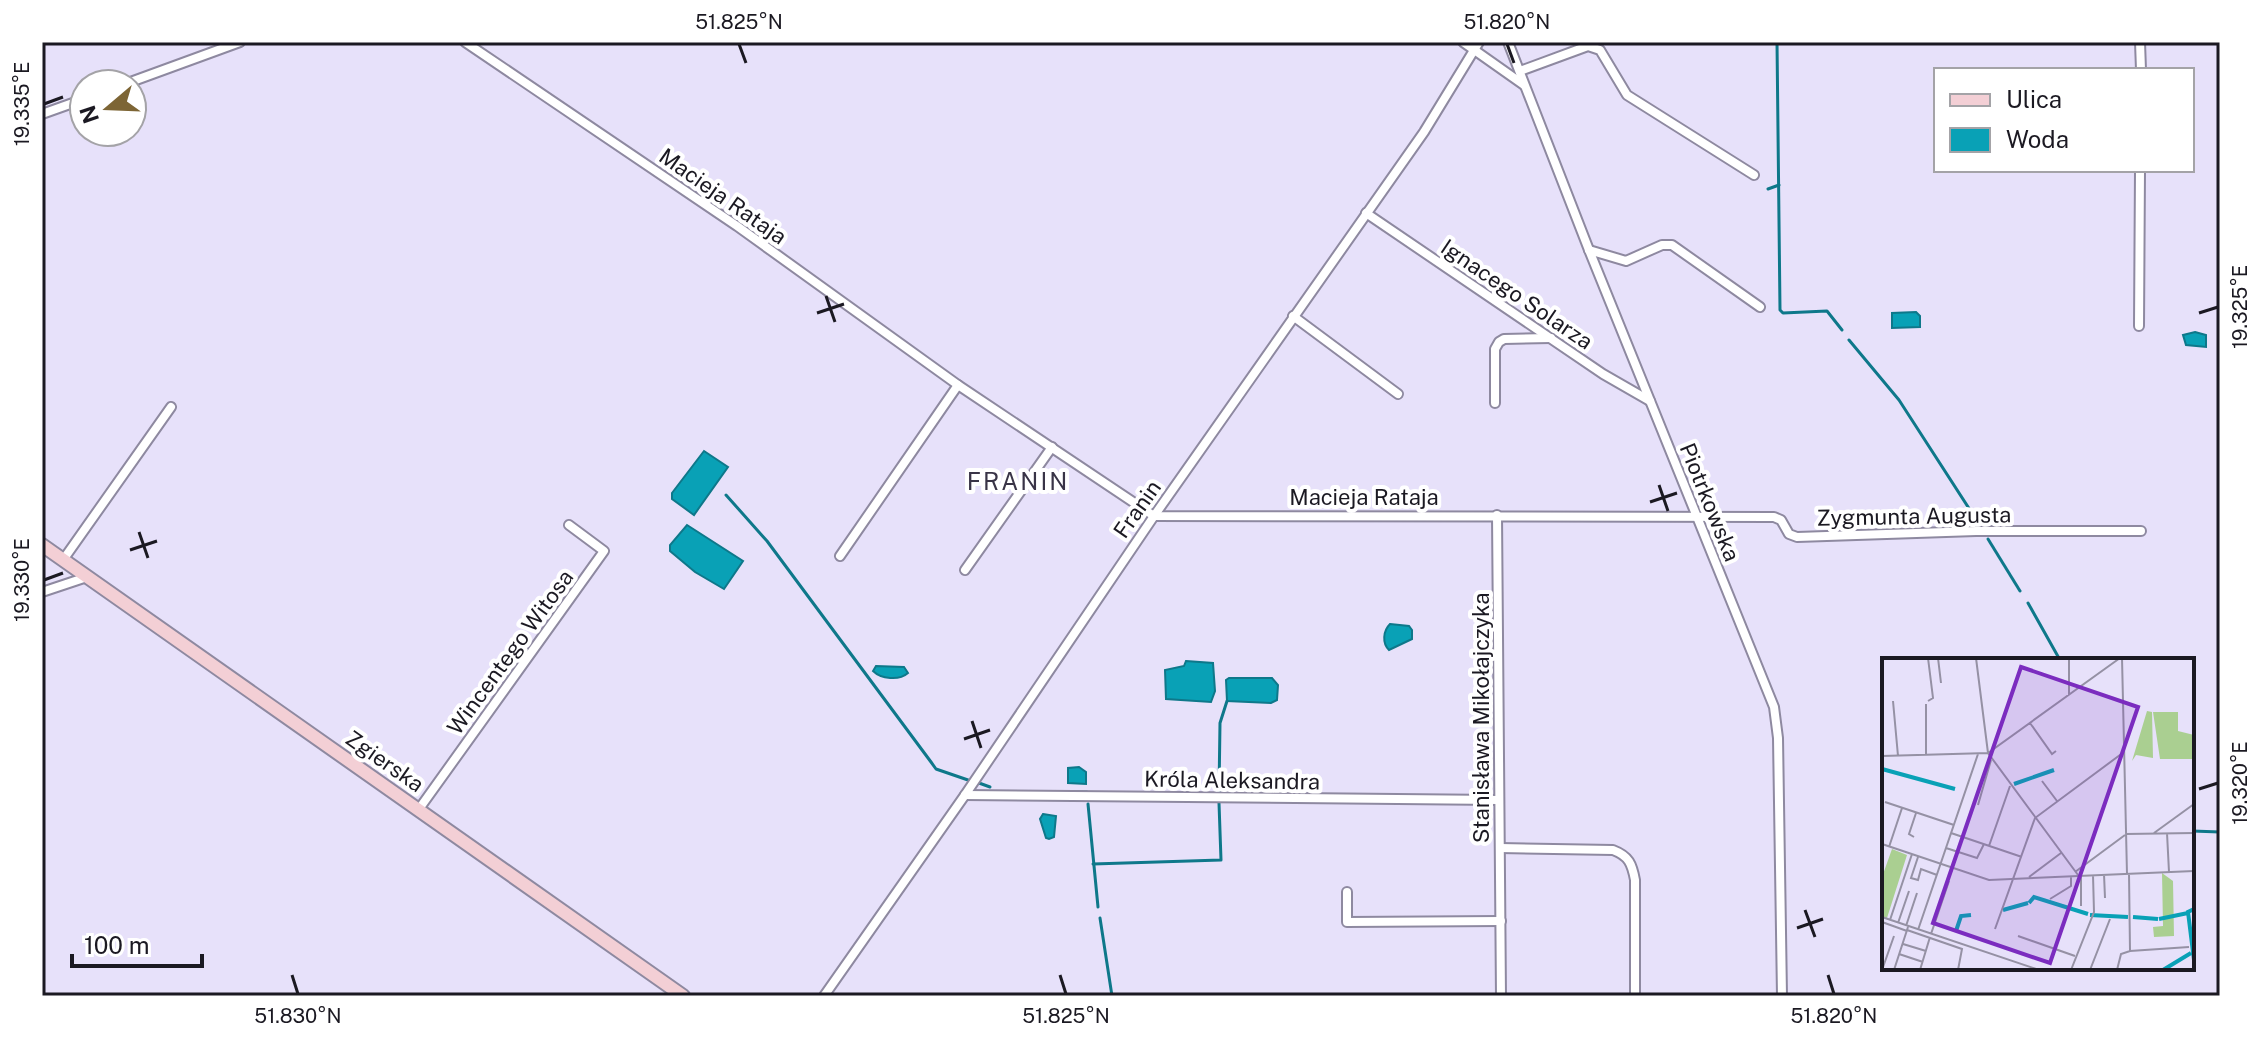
<svg xmlns="http://www.w3.org/2000/svg" width="2262" height="1038" font-family="'Public Sans',sans-serif">
<rect width="100%" height="100%" fill="#e7e1fa"/>
<!-- water -->
<g fill="#09a1b6" stroke="#0e788a" stroke-width="2">
<polygon points="1916,312 1920,316 1920,327 1892,328 1892,313"/>
<polygon points="2195,332 2206,335 2206,347 2186,345 2183,335"/>
<polygon points="704,451 728,467 694,515 672,499 672,493"/>
<polygon points="687,525 743,561 724,589 695,572 670,551 670,545"/>
<path d="M1390,624L1409,626L1412,630V639L1389,650C1382,643 1383,631 1390,624Z"/>
<polygon points="1186,661 1213,663 1215,691 1211,702 1166,699 1165,670 1184,666"/>
<path d="M876,666L904,667L908,673C899,681 881,679 873,671Z"/>
<polygon points="1229,678 1272,678 1278,685 1277,700 1271,703 1227,701 1226,680"/>
<polygon points="1079,767 1086,772 1086,784 1068,783 1068,768"/>
<polygon points="1043,814 1056,816 1054,837 1049,839 1046,838 1040,819"/>
</g>
<g fill="none" stroke-linecap="round" stroke-linejoin="round">
<!-- stream -->
<g stroke="#0e788a" stroke-width="3">
<polyline points="1777,42 1780,310 1783,313 1827,311 1842,330"/>
<polyline points="1768,189 1779,185"/>
<polyline points="1849,340 1899,400 1981,527"/>
<polyline points="726,495 767,541 931,762 936,769 968,780"/>
<polyline points="1988,539 2020,591"/>
<polyline points="2028,603 2060,660"/>
<polyline points="979,783 990,787"/>
<polyline points="1073,792 1087,792"/>
<polyline points="1219,792 1220,723 1227,701"/>
<polyline points="1088,804 1098,907"/>
<polyline points="2192,831 2220,832"/>
<polyline points="1093,864 1221,860 1219,803"/>
<polyline points="1100,918 1112,996"/>
</g>
<!-- street casing -->
<g stroke="#8e89a0" stroke-width="12">
<g id="street">
<polyline points="465,42 737,226 958,385 1154,516 1774,517 1781,520 1789,534 1797,537 1976,531 2141,531"/>
<polyline points="1463,42 1524,85"/>
<polyline points="1508,42 1589,250 1774,707 1778,738 1782,996"/>
<polyline points="2140,42 2141,70"/>
<polyline points="1520,71 1588,46 1600,50 1627,95 1754,175"/>
<polyline points="125,84 240,42"/>
<polyline points="42,114 84,99"/>
<polyline points="1366,213 1603,374 1650,401"/>
<polyline points="1589,250 1626,261 1662,245 1672,245 1760,307"/>
<polyline points="1293,316 1398,394"/>
<polyline points="2139,326 2140,170"/>
<polyline points="1495,403 1495,349 1499,342 1504,339 1551,338"/>
<polyline points="1497,515 1501,996"/>
<polyline points="840,556 958,385"/>
<polyline points="63,560 171,407"/>
<polyline points="965,570 1052,447"/>
<polyline points="42,592 87,577"/>
<polyline points="965,795 1499,800"/>
<polyline points="419,809 604,551 569,525"/>
<path d="M1500,848L1613,850C1629,856 1632,864 1635,880V996"/>
<polyline points="1347,892 1347,922 1501,921"/>
<polyline points="824,996 965,795 1154,516 1424,132 1479,42"/>
</g>
</g>
<!-- secondary casing -->
<g stroke="#8e89a0" stroke-width="16">
<polyline id="secondary" points="42,545 683,996"/>
</g>
<!-- street -->
<use href="#street" stroke="#fff" stroke-width="8"/>
<!-- secondary -->
<use href="#secondary" stroke="#f3cfd5" stroke-width="12"/>
</g>
<!-- ticks -->
<path fill="none" stroke="#1b1922" stroke-width="3" d="M739,44L746,63M1507,44L1514,63M44,104L63,97M826,296L835,322M817,313L844,304M2199,313L2218,307M1659,485L1668,511M1650,502L1677,493M139,532L148,558M130,550L157,541M44,580L63,573M972,721L981,748M964,739L990,730M2199,789L2218,783M1805,910L1815,937M1797,928L1823,919M292,975L298,994M1060,975L1066,994M1828,975L1834,994"/>
<g text-anchor="middle" stroke-width="8" stroke-linejoin="round" paint-order="stroke">
<!-- street labels -->
<g font-size="22" fill="#1b1922" stroke="#fff">
<text transform="translate(723 196) rotate(35)" y="8">Macieja Rataja</text>
<text transform="translate(1517 294) rotate(34)" y="8">Ignacego Solarza</text>
<text x="1364" y="505">Macieja Rataja</text>
<text transform="translate(1710 502) rotate(68)" y="8">Piotrkowska</text>
<text transform="translate(1137 509) rotate(-55)" y="8">Franin</text>
<text transform="translate(1914 516) rotate(-1)" y="8">Zygmunta Augusta</text>
<text transform="translate(510 652) rotate(-54)" y="8">Wincentego Witosa</text>
<text transform="translate(1481 718) rotate(-90)" y="8">Stanisława Mikołajczyka</text>
<text transform="translate(385 761) rotate(35)" y="8">Zgierska</text>
<text transform="translate(1232 780) rotate(1)" y="8">Króla Aleksandra</text>
</g>
<!-- neighbourhood labels -->
<g font-size="24" letter-spacing="2" fill="#393447" stroke="#fff">
<text x="1018" y="490">FRANIN</text>
</g>
</g>
<!-- overview -->
<g transform="translate(1882 658)">
<rect width="312" height="312" fill="#e7e1fa"/>
<path d="M265,53L270,54L271,100L254,97L250,103ZM271,54H296V73L312,77V101H278ZM10,191L25,197L5,260L0,258V219ZM280,215L291,223L292,278L272,279L271,269L281,268Z" fill="#aacf91"/>
<path fill="none" stroke="#09a1b6" stroke-width="4" d="M0,111L73,131M132,126L172,112M147,245L152,239L206,256M312,251L306,254L312,302M121,252L146,245M208,257L246,259M251,259L276,261M277,261L306,255M74,273L79,258L89,257M281,312L309,295"/>
<path fill="none" stroke="#9591a4" stroke-width="2" d="M56,0L59,25M94,0L106,95L196,217M187,0V37M240,0L245,216M11,43L16,98M46,43L51,40L46,0M44,46V96M148,65L170,96L174,93M0,98L106,95L238,0M160,123L175,143M3,144L72,167M96,147L109,102M69,175L140,199M272,175L312,146M285,175L287,214M244,176L312,175M32,179L27,176L34,155M0,186L107,222L312,213M107,188L128,128M7,189L20,150M64,190L95,200L102,186M36,199L29,220L36,222L39,211L55,217M193,214L243,177M247,215L248,293M222,216L223,240M147,219L179,195M168,241L189,228V218M199,248V218M0,259L157,312M8,262L30,196M0,264L25,273M16,265L27,233M24,268L35,235M113,271L153,160L242,94M25,272L80,291L76,312M36,272L96,96M49,276L67,223M136,278L193,298M21,286L44,293M17,296L41,304M0,312L12,278M12,312L26,269M38,312L48,279M189,312L212,254L211,217M208,312L228,261M235,312L239,296L248,293L307,289"/>
<path fill="#7b2cbf" fill-opacity="0.15" stroke="#7b2cbf" stroke-width="4" d="M139,9L256,49L168,305L51,265Z"/>
<rect width="312" height="312" fill="none" stroke="#1b1922" stroke-width="4"/>
</g>
<!-- border -->
<rect width="2262" height="1038" fill="none" stroke="#ffffff" stroke-width="88"/>
<!-- legend -->
<rect x="1934" y="68" width="260" height="104" fill="#ffffff" stroke="#a4a3a7" stroke-width="2"/>
<rect x="1950" y="94" width="40" height="12" fill="#f3cfd5" stroke="#a4a3a7" stroke-width="2"/>
<text x="2006" y="108" font-size="24" fill="#1b1922">Ulica</text>
<rect x="1950" y="128" width="40" height="24" fill="#09a1b6" stroke="#a4a3a7" stroke-width="2"/>
<text x="2006" y="148" font-size="24" fill="#1b1922">Woda</text>
<!-- north arrow -->
<g transform="translate(108 108) rotate(251)"><circle r="38" fill="#ffffff" stroke="#a4a3a7" stroke-width="2"/>
<path d="M0-6L14 30L0 20L-14 30Z" fill="#7d6535"/>
<text y="-12" font-size="22" font-weight="bold" text-anchor="middle" fill="#1b1922">N</text>
</g>
<!-- scale -->
<path d="M72 954v12h130v-12" fill="none" stroke="#1b1922" stroke-width="4"/>
<text x="84" y="954" font-size="24" fill="#1b1922" stroke="#ffffff" stroke-width="6" paint-order="stroke">100 m</text>
<rect x="44" y="44" width="2174" height="950" fill="none" stroke="#1b1922" stroke-width="3"/>
<g font-size="20" text-anchor="middle" fill="#1b1922">
<text x="739" y="29">51.825°N</text>
<text x="1507" y="29">51.820°N</text>
<text transform="translate(22 104) rotate(-90)" y="7">19.335°E</text>
<text transform="translate(2240 307) rotate(-90)" y="7">19.325°E</text>
<text transform="translate(22 580) rotate(-90)" y="7">19.330°E</text>
<text transform="translate(2240 783) rotate(-90)" y="7">19.320°E</text>
<text x="298" y="1023">51.830°N</text>
<text x="1066" y="1023">51.825°N</text>
<text x="1834" y="1023">51.820°N</text>
</g>
</svg>
